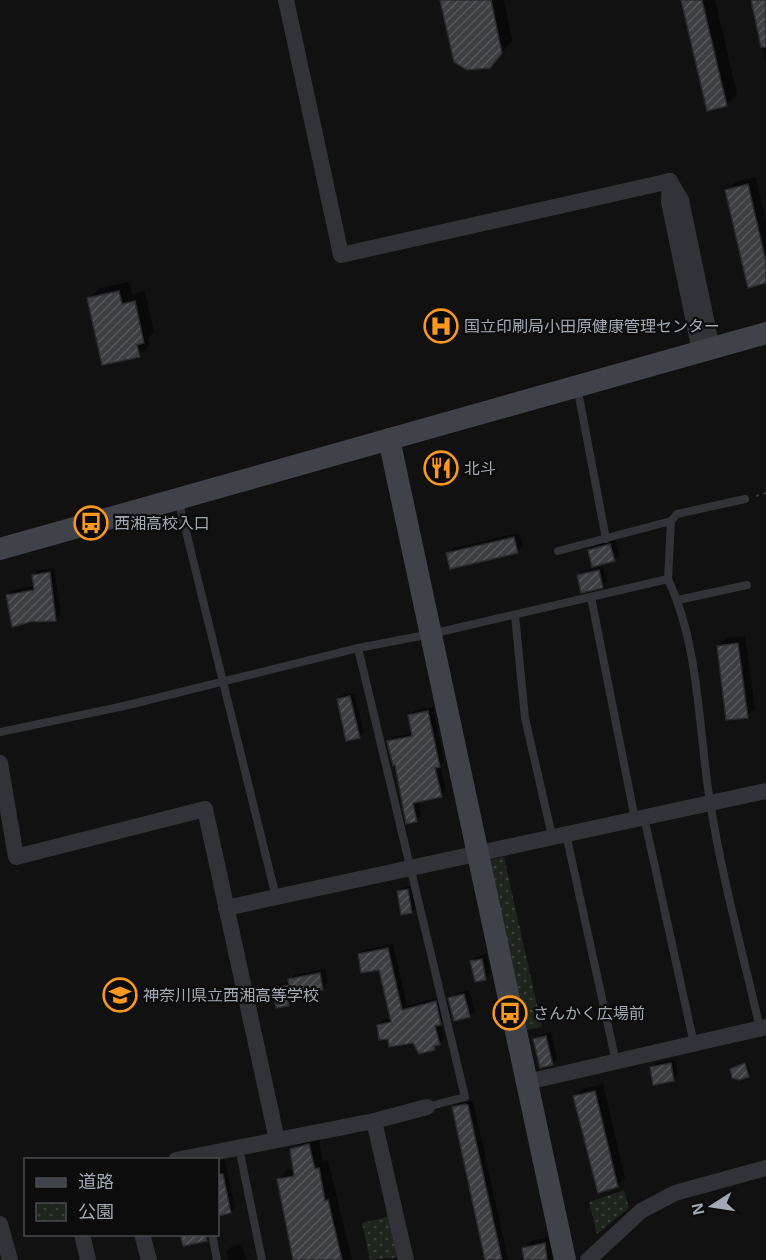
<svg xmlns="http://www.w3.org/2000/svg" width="766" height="1260" font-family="Helvetica,'Noto Sans JP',sans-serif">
<defs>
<pattern id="park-dots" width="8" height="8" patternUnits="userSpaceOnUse" patternTransform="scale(1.5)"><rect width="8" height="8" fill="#1d251d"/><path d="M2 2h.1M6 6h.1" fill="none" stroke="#3b423b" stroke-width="1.8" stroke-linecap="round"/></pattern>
<pattern id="building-hatch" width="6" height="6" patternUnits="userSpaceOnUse" patternTransform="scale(1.5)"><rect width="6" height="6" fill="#3d3f43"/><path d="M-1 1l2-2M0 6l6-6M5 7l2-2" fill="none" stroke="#56585c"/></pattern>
</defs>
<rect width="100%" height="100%" fill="#111112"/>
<!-- park -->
<g fill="url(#park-dots)">
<polygon points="504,857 542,1027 527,1030 490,860"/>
<polygon points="624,1190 629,1208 597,1234 589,1202"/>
<polygon points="391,1216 401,1257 370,1260 362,1223"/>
</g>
<!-- shadow -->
<g fill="#0007">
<polygon points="442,0 504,0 512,41 490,66"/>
<polygon points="682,0 715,0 737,94 727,105"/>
<polygon points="752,0 766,0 766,62"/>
<polygon points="756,177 766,222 766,282 727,190 735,182"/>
<polygon points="129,282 132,294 145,291 154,332 148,338 150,345 139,355 89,299 100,288"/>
<polygon points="519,533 523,546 518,551 451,568 448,553 453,548"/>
<polygon points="615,540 619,555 614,560 590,550 595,545"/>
<polygon points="603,566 607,581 602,586 578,576 583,571"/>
<polygon points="54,568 61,614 56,619 13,626 8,595 13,590 35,586 33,575 38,570"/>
<polygon points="745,636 755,708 747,716 718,646 726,638"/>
<polygon points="354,693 364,732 359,737 339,699 343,695"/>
<polygon points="433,707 444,761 440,765 446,790 441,795 418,800 422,815 417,820 388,742 393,737 413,733 410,715 415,710"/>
<polygon points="413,885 417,907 412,912 398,892 403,887"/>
<polygon points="393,944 407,1006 440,997 445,1018 440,1023 444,1038 434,1049 414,1041 389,1037 378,1025 383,1020 392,1019 381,968 359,954 364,950"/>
<polygon points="486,954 491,973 486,978 476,981 471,962 476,957"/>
<polygon points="325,969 327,983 322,988 292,994 293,999 288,1004 274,989 279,984 290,981 294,975"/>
<polygon points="469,990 475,1011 470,1016 450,999 455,994"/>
<polygon points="551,1032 557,1059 552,1064 535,1040 540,1035"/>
<polygon points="675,1059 678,1074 673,1079 651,1068 656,1063"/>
<polygon points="747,1062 750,1073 748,1075 734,1068"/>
<polygon points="603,1084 625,1178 617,1186 575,1096 583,1089"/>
<polygon points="473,1101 508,1260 486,1260 453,1108 458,1103"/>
<polygon points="318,1136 323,1161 328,1160 352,1260 294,1260 279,1179 288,1170 294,1169 291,1155 295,1149 304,1139"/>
<polygon points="224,1158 235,1207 230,1212 218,1214 218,1160"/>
<polygon points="552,1236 556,1260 521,1260 525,1256 523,1249 531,1241"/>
<polygon points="242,1244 246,1260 228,1260 226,1252 231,1247"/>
</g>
<!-- building -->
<g fill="url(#building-hatch)" stroke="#2b2b2f" stroke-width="1.5">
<polygon points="440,0 491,0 502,53 490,68 467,70 454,62"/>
<polygon points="681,0 702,0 727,106 707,111"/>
<polygon points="751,0 766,0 766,47 761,47"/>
<polygon points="748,184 766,262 766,283 748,288 725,190"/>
<polygon points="119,291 122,304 135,301 144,343 137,345 140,357 102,365 87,298"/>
<polygon points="514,537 518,553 450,569 446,553"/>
<polygon points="610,544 615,561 592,567 588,550"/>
<polygon points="599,570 603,588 581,593 577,575"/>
<polygon points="50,572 56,621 30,622 12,627 6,595 34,590 32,575"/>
<polygon points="738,643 748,718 726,720 717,646"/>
<polygon points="350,696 360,738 346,741 337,699"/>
<polygon points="428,711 440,767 435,768 442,797 413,803 417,822 406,824 395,765 393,766 387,741 412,736 408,715"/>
<polygon points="408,889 412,913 401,915 397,891"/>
<polygon points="388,948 402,1010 436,1001 441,1025 435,1026 440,1045 434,1046 435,1050 419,1054 413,1043 389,1047 388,1039 379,1040 377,1025 391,1022 379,970 361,973 358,954"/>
<polygon points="482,959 486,980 475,982 470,961"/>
<polygon points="320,973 323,990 287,997 289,1006 276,1008 272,988 289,985 288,979"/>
<polygon points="464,994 470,1017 454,1021 448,998"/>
<polygon points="546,1036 553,1065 540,1068 533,1039"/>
<polygon points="671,1063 674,1081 653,1085 650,1067"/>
<polygon points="745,1063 749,1077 739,1080 732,1078 730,1069"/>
<polygon points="595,1091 618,1187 598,1193 573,1096"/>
<polygon points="465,1104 468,1105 502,1260 485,1260 452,1107"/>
<polygon points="309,1144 315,1169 319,1168 325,1201 328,1200 342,1260 293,1260 277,1179 294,1176 290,1149"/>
<polygon points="218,1174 223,1174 231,1213 218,1216"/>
<polygon points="180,1234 206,1234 207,1241 183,1246"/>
<polygon points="545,1243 547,1260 524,1260 522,1248"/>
</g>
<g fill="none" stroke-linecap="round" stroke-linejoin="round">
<!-- path -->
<polyline stroke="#383a3f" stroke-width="2" stroke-dasharray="3 4.5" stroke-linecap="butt" points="756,496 766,493"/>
<!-- lane -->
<g stroke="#323338" stroke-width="8">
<polyline points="577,386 606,539"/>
<polyline points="178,499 276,897"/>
<polyline points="671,521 677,514 745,499"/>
<polyline points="558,551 671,521 668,579"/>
<polyline points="591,597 635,819"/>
<polyline points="678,600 747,585"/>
<polyline points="515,615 525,718 552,836"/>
<polyline points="358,648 465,1097 427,1107"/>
<path d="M0,732L124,706L358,648L431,634L668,579C700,647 698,728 710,802C722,878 743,953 760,1029"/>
<polyline points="644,817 694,1044"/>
<polyline points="566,834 616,1062"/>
<polyline points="239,1148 262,1260"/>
<polyline points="212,1234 217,1260"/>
</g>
<!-- street -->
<g stroke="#323338" stroke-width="16">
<polyline points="286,0 341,255 670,181"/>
<polyline points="670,181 669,202 700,351"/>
<polyline points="670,182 681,200 712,348"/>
<polyline points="0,763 16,857 205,809 277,1140"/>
<polyline points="226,908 766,791"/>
<polyline points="527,1082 766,1027"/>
<polyline points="176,1160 374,1121"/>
<polyline points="0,1224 10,1260"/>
<polyline points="82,1234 88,1260"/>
<polyline points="142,1234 149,1260"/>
<polyline points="406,1260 374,1121 427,1107"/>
<polyline points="588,1260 641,1211 675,1193 766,1168"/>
</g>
<!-- secondary -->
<g stroke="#3f4248" stroke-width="22">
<polyline points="389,439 565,1260"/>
<polyline points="0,549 766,333"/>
</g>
</g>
<!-- icons -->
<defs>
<g id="hospital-ring" transform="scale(1.725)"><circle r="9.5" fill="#0c0c0d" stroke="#fc981f" stroke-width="1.5"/><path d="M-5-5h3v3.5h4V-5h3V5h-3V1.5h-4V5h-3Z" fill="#fc981f"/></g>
<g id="restaurant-ring" transform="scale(1.725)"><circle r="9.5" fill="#0c0c0d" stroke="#fc981f" stroke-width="1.5"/><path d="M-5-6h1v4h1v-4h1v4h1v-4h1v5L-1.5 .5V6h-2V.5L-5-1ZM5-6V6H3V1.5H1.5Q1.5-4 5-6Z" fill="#fc981f"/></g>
<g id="bus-ring" transform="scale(1.725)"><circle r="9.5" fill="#0c0c0d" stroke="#fc981f" stroke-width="1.5"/><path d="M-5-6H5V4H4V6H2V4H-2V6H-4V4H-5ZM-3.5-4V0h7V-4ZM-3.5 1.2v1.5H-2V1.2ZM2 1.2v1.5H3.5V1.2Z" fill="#fc981f"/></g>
<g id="school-ring" transform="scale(1.725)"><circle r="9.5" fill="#0c0c0d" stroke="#fc981f" stroke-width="1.5"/><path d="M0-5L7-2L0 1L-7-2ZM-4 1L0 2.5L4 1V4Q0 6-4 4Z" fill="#fc981f"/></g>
</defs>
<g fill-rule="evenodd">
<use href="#hospital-ring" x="441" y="326"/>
<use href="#restaurant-ring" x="441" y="468"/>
<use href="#bus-ring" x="91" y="523"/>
<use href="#school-ring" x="120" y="995"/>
<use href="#bus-ring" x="510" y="1013"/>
</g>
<g text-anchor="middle" stroke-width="4.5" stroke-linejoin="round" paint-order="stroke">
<!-- poi labels -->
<g font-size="16" fill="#a1a9b4" stroke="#0c0c0d" text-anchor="start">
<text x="464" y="332">国立印刷局小田原健康管理センター</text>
<text x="464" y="474">北斗</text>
<text x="114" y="529">西湘高校入口</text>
<text x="143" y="1001">神奈川県立西湘高等学校</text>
<text x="533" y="1019">さんかく広場前</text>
</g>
</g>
<!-- legend -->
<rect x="24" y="1158" width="195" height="78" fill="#0c0c0d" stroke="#484b50" stroke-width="1.5"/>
<rect x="36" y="1178" width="30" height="9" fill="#3f4248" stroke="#484b50" stroke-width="1.5"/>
<text x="78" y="1188" font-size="18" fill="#a1a9b4">道路</text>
<rect x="36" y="1203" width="30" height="18" fill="url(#park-dots)" stroke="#484b50" stroke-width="1.5"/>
<text x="78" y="1218" font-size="18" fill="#a1a9b4">公園</text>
<!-- north arrow -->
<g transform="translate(712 1206) rotate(258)" stroke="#0c0c0d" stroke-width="4.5" paint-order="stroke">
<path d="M0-4.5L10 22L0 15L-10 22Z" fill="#a1a9b4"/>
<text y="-9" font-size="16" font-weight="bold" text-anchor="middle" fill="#a1a9b4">N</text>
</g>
</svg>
